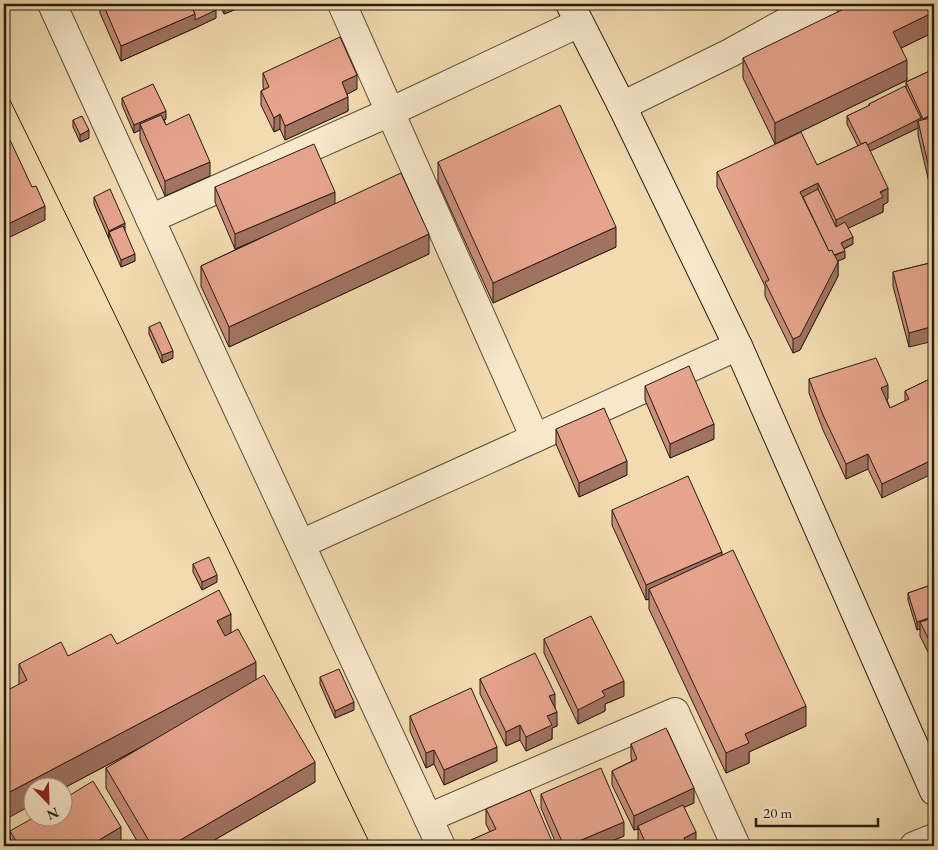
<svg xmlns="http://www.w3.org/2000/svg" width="938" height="850" font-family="'EB Garamond',serif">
<rect width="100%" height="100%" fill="#f2dcaf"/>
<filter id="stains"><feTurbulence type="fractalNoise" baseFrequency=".004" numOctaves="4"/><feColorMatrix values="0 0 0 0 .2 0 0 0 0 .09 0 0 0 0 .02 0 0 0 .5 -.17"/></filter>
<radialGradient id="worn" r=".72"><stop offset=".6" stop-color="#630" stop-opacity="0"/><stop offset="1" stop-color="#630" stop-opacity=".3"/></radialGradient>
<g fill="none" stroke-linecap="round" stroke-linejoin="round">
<!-- street casing -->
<g stroke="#584c3a" stroke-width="30">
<g id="street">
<polyline points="52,4 212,354 441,846"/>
<polyline points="342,4 535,438"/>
<polyline points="622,106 730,53 797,16 825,4"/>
<polyline points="150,219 390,112 579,23"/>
<polyline points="301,544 738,346"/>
<polyline points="428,818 675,712 736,846"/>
<polyline points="914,846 934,838"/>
</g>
</g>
<!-- secondary casing -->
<g stroke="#251c13" stroke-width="30">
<polyline id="secondary" points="570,4 622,106 738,346 934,791"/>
</g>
<!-- street -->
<use href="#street" stroke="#f7e8cb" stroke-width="28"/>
<!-- secondary -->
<use href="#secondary" stroke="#f7e8cb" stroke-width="28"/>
<!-- tram -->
<polyline stroke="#251c13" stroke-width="1" points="4,88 101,286 371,846"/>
</g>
<!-- wall -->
<g fill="#c68d78" stroke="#251c13">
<polygon points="100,4 213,4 216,18 195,28 121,61 100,13"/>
<polygon points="219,4 249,4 224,14"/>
<polygon points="934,32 901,48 907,80 775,144 743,78 743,58"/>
<polygon points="934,69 934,204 918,135 918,128 870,151 888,202 883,205 883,212 848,228 853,244 844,249 845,258 838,261 838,276 800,350 793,353 765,296 765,286 717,187 717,172 817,165 858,146 847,124 847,116 869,106 869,104 906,88 906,82"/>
<polygon points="263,73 357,89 347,94 348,111 285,140 280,129 274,132 261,105 261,91 264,89 263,87"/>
<polygon points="122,98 166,119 164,120 166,125 210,176 165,196 140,139 140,130 134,133 122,105"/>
<polygon points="73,120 89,138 80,142 73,127"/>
<polygon points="438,162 616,247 493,303 438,182"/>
<polygon points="215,187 335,204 429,254 229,347 201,286 201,266 271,233 235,249 215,202"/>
<polygon points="94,197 125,231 135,261 121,267 94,204"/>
<polygon points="933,227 934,227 934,246 933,241"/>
<polygon points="934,262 909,347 893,286 893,272"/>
<polygon points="149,327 173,358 162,363 149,334"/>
<polygon points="934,377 882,498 868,469 846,479 823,430 809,393 809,379 888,399 887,400 890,408 905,401 905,391"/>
<polygon points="645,386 714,439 670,458 645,400"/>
<polygon points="556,429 627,475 579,497 556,444"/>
<polygon points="612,510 722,555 806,726 749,752 749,763 726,773 649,609 649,599 646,600 612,525"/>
<polygon points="193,564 217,582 202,590 193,572"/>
<polygon points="934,584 934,664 920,636 920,629 917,630 908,600 908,593"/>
<polygon points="231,633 256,680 315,782 204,846 140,846 106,788 106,768 151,742 62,789 19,684 19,664 68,656 117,644"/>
<polygon points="544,639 624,696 605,704 605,711 578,724 544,653"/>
<polygon points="320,677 354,710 335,718 320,684"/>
<polygon points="480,679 555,707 557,726 552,728 552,739 526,751 520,740 506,746 480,694"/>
<polygon points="410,716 497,761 444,785 434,764 426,768 410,731"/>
<polygon points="631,744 694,803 684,807 696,846 640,846 638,841 638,829 634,830 612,785 612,771 632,761 631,758"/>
<polygon points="541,794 624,836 600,846 557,846 541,808"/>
<polygon points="486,809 554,846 471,846 471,840 490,832 486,824"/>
<polygon points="10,831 121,842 113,846 11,846"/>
</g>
<!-- shaded-wall -->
<g fill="#a17362" stroke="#251c13">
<polygon points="224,4 249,4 224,14"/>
<polygon points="216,10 216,18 195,28 121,61 121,46 195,14"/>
<polygon points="934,12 934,32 893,52 893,32"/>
<polygon points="907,60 907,80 775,144 775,123"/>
<polygon points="357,75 357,89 342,97 342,82"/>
<polygon points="348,97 348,111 285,140 285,126"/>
<polygon points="166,111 166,119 142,129 140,124 140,130 134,133 134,125"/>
<polygon points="934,113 934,121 923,126 923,119"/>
<polygon points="280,114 280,129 274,132 274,118"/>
<polygon points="921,118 921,126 918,121 918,128 862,155 862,147"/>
<polygon points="89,130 89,138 80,142 80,135"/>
<polygon points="210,162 210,176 165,196 165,181"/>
<polygon points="818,183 818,197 803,204 800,192"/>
<polygon points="888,188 888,202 883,205 883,212 836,234 836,220"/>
<polygon points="335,192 335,206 235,249 235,234"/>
<polygon points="45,206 45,220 4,240 4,226"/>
<polygon points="125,223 125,231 109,232 109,238 109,231"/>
<polygon points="616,227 616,247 493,303 493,283"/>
<polygon points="429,234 429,254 229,347 229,327"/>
<polygon points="853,237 853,244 841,250 841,243"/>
<polygon points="845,251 845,258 829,265 829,258"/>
<polygon points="135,254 135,261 121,267 121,260"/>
<polygon points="838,262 838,276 800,350 793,353 793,339"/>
<polygon points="934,326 934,341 909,347 909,333"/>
<polygon points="173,351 173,358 162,363 162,355"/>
<polygon points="888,385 888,399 881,403 881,388"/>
<polygon points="714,424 714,439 670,458 670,444"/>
<polygon points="868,454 868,469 846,479 846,464"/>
<polygon points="934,459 934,473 882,498 882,484"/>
<polygon points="627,461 627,475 579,497 579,483"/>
<polygon points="722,552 722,566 649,589 649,599 646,600 646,585"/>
<polygon points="217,575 217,582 202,590 202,582"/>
<polygon points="231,614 231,638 217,646 217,621"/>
<polygon points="934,616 934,624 920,622 920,629 917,630 917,622"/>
<polygon points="256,662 256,686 62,789 62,788 32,788 32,805 4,820 4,795"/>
<polygon points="624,681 624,696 605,704 605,711 578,724 578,710 602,691"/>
<polygon points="555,694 555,709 549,696"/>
<polygon points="354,702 354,710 335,718 335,711"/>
<polygon points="806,706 806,726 749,752 749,763 726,773 726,753 745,734"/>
<polygon points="557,712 557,726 552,728 552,739 526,751 526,737 547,716"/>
<polygon points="520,725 520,740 506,746 506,732"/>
<polygon points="497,747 497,761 444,785 444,770"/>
<polygon points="434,750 434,764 426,768 426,753"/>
<polygon points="315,762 315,782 204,846 170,846"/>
<polygon points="694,788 694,803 638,828 638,826 638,829 634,830 634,816"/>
<polygon points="624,822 624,836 600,846 567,846"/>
<polygon points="121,827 121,842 113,846 89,846"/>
<polygon points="696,832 696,846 684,846 684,838"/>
</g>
<!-- building -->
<g fill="#e6a48c" stroke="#251c13">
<polygon points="103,4 191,4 195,14 121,46"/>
<polygon points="191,4 213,4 216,10 195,20 195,14"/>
<polygon points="854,4 934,4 934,12 893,32 907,60 775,123 743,58"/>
<polygon points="340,37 357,75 342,82 348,97 285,126 280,114 274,118 261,91 269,87 263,73"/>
<polygon points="934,69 934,113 923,119 906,82"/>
<polygon points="153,84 166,111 134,125 122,98"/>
<polygon points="905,86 921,118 867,145 866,142 861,144 847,116 870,105 869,104"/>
<polygon points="560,105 616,227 493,283 438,162"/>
<polygon points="189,114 210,162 165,181 140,124 161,115 166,125"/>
<polygon points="82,116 89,130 80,135 73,120"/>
<polygon points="934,117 934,190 918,121"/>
<polygon points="801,132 817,165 866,142 888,188 880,192 883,197 836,220 818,183 800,192 829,251 832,250 838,262 800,336 793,339 765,282 769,280 717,172"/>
<polygon points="10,140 32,187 36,186 45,206 4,226 4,143"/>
<polygon points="314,144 335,192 235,234 215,187"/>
<polygon points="401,173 429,234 229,327 201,266"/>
<polygon points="110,189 125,223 109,231 94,197"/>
<polygon points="818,189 836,227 845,222 853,237 841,243 845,251 834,255 832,250 829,251 803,197"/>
<polygon points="123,226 135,254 121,260 109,232"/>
<polygon points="934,262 934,326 909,333 893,272"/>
<polygon points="160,322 173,351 162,355 149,327"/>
<polygon points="876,358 888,385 881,388 890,408 909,399 905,391 934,377 934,459 882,484 868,454 846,464 823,415 809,379"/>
<polygon points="689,366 714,424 670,444 645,386"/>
<polygon points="604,408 627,461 579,483 556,429"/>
<polygon points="688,476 722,552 646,585 612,510"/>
<polygon points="733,550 806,706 745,734 749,743 726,753 649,589"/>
<polygon points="209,557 217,575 202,582 193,564"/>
<polygon points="934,584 934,616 917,622 908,593"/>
<polygon points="219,590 231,614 217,621 225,636 238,629 256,662 4,795 4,692 27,680 19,664 61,642 68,656 111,634 117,644"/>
<polygon points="591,616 624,681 602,691 605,696 578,710 544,639"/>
<polygon points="934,618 934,650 920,622"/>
<polygon points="535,653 555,694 549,696 557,712 547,716 552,725 526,737 520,725 506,732 480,679"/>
<polygon points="339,669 354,702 335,711 320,677"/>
<polygon points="264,675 315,762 170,846 152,846 106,768"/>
<polygon points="471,688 497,747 444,770 434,750 426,753 410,716"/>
<polygon points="666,728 694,788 634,816 612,771 637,759 631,744"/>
<polygon points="601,768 624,822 567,846 564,846 541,794"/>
<polygon points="93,781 121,827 89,846 19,846 10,831 33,818 62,818 62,800"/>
<polygon points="530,790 554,846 474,846 471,840 496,829 486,809"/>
<polygon points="683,805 696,832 684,838 688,846 647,846 638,826"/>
<polygon points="711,842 714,846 702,846"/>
</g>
<!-- margin -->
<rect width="938" height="850" fill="none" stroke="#f2dcaf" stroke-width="20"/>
<rect x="5" y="5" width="928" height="840" fill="none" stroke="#251c13" stroke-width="2.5"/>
<rect x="10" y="10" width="918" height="830" fill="none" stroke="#251c13"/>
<!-- north arrow -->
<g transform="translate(48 802) rotate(157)"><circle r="24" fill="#f7e8cb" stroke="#a39681"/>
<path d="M0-4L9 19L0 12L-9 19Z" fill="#8f2418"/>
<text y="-8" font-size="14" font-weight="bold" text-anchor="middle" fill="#251c13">N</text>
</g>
<!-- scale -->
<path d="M756 818v8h122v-8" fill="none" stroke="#251c13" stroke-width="2.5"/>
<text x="763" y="818" font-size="15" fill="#251c13" stroke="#f7e8cb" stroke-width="4" paint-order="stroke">20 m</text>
<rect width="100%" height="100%" filter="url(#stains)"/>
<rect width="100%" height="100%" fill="url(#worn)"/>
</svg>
